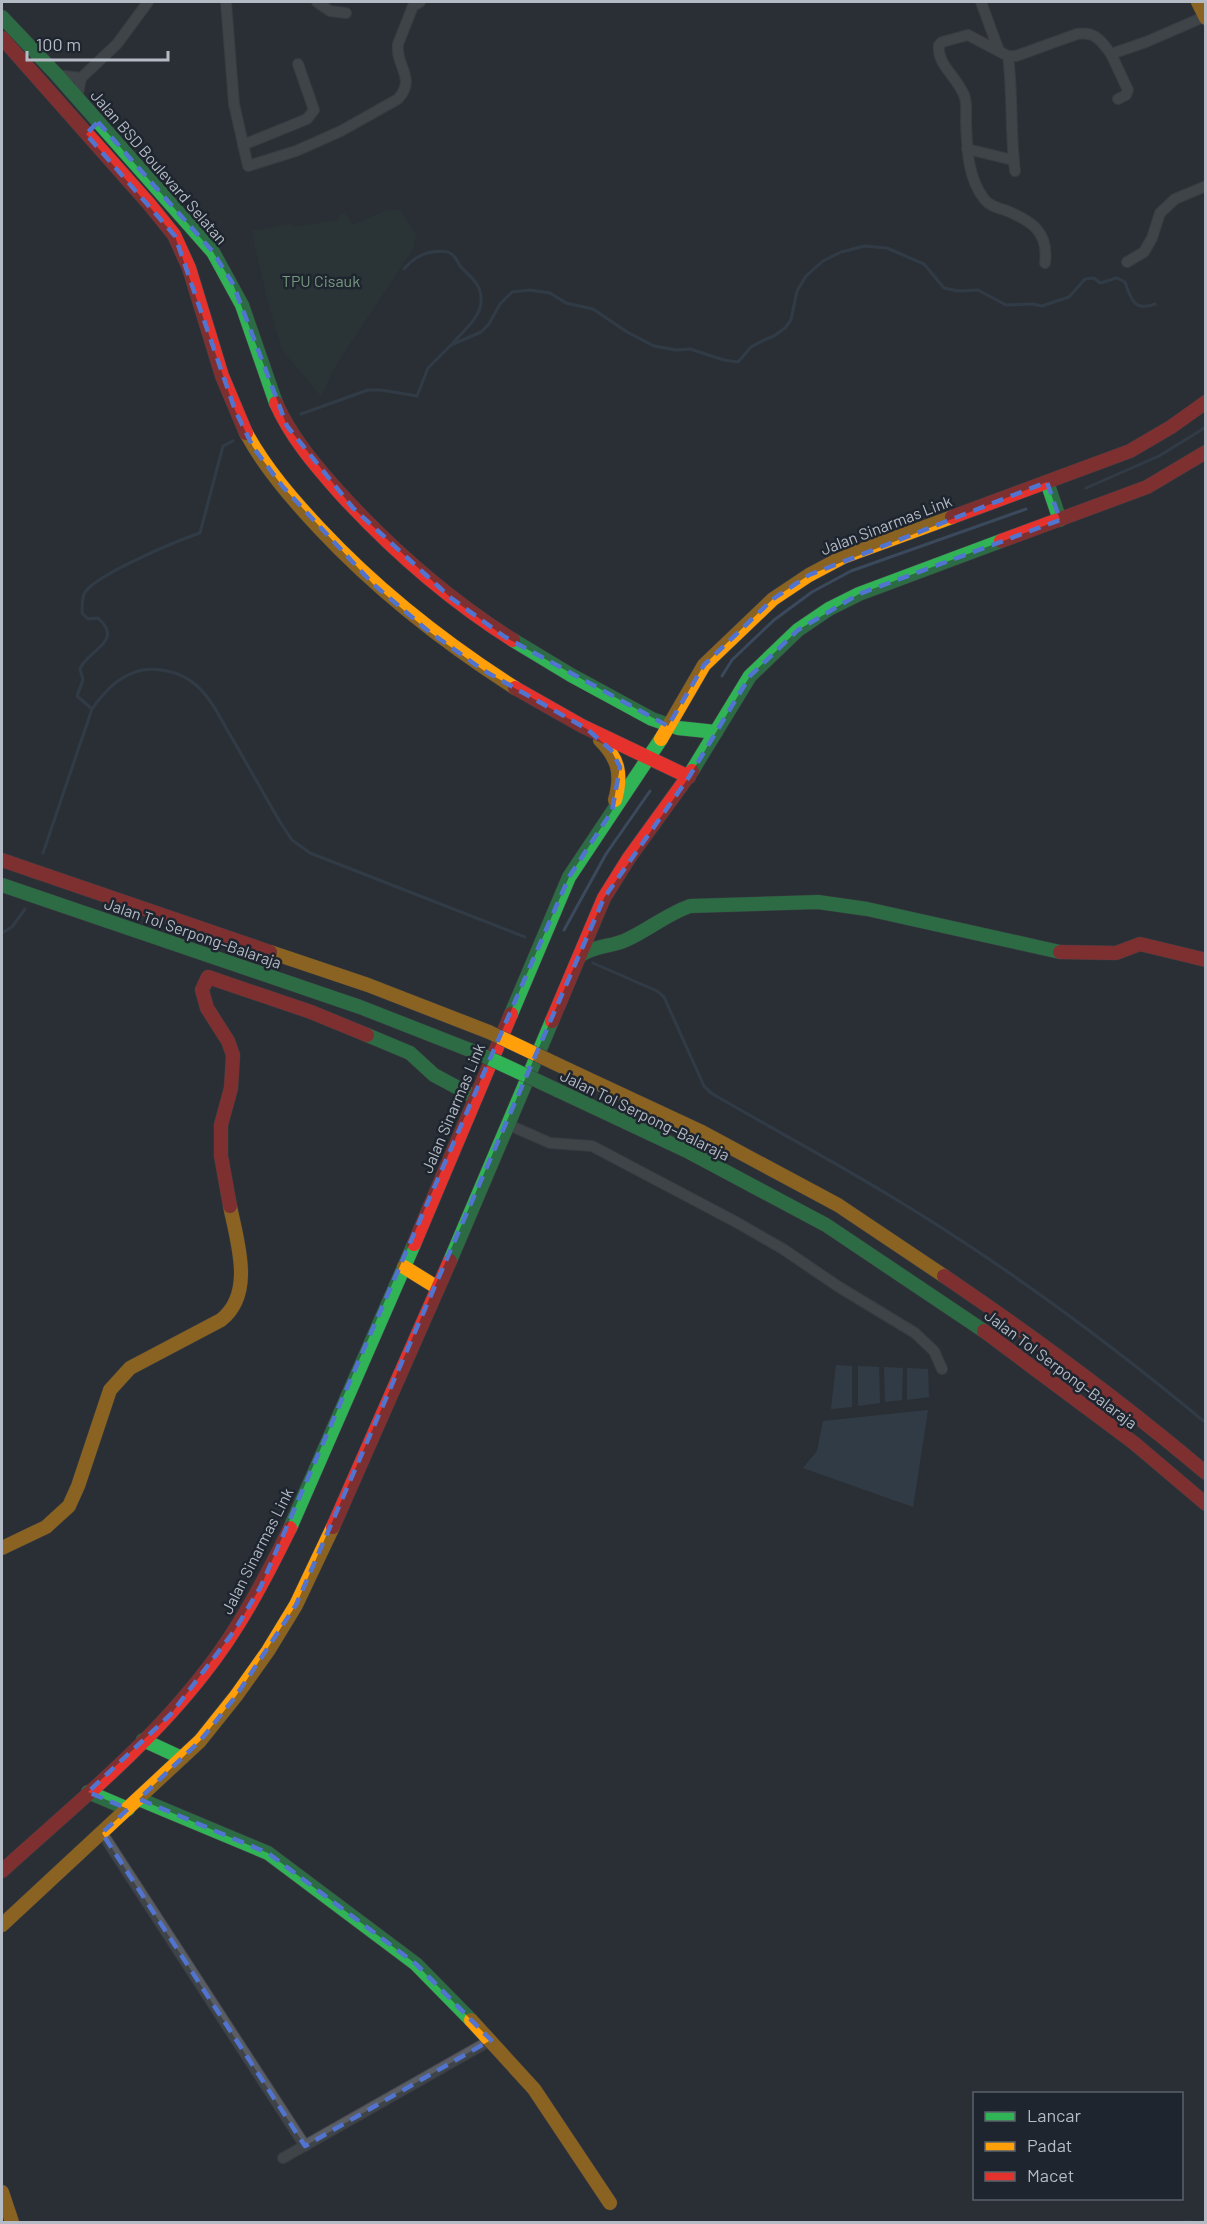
<svg xmlns="http://www.w3.org/2000/svg" width="1207" height="2224" font-family="Barlow,sans-serif">
<rect width="100%" height="100%" fill="#2a2f35"/>
<!-- green -->
<polygon fill="#2b3a3b" points="387,210 400,210 416,235 413,249 337,363 321,396 282,350 266,295 252,231 291,223 292,227 339,220 339,214 346,213 352,225"/>
<!-- water -->
<g fill="#3b495c">
<polygon points="836,1365 852,1366 852,1407 831,1409"/>
<polygon points="858,1366 879,1367 880,1403 858,1406"/>
<polygon points="884,1367 903,1368 902,1400 885,1402"/>
<polygon points="907,1368 928,1369 929,1397 907,1400"/>
<polygon points="928,1410 913,1507 803,1468 817,1451 823,1421"/>
</g>
<g fill="none" stroke-linecap="round" stroke-linejoin="round">
<!-- stream -->
<g stroke="#3b495c" stroke-width="3">
<path d="M404,269C408,265 412,260 418,257C426,252 446,248 453,255C456,258 458,263 461,267C470,277 482,284 481,301C481,317 463,331 453,343"/>
<path d="M301,414L368,390H381L417,396L428,368L451,345L481,332L489,324L500,304L512,292L530,290L550,293L566,303L593,309L627,332L654,346L676,350L690,349L724,360L738,362L751,347L764,340L774,336L785,328L791,320L797,291L806,276L823,261L841,252L865,246L887,248L924,264L944,288L958,291L978,290L1006,305L1033,304L1042,306L1069,297L1085,279L1094,278L1100,283L1117,278L1125,282C1131,299 1134,312 1155,304"/>
<polyline points="1086,488 1159,456 1206,427"/>
<polyline points="722,676 732,660 774,620 812,592 851,571 1026,509"/>
<path d="M92,709L77,696L83,680L80,669C87,650 125,642 98,618L88,619L82,613C82,607 82,599 84,594C92,576 179,540 200,533L223,446L233,441"/>
<path d="M43,853L92,709C110,683 133,663 167,671C177,673 188,678 196,685C212,699 221,720 232,738C248,766 264,794 280,822L292,840L310,853L525,937"/>
<polyline points="564,930 606,854 650,791"/>
<polyline points="2,933 12,927 25,909"/>
<path d="M593,963L657,991L664,997L704,1086L711,1093C771,1128 833,1161 892,1197C1002,1263 1107,1341 1206,1423"/>
<polyline points="1183,2222 1191,2222"/>
<polyline points="1201,2222 1206,2221"/>
</g>
<!-- street casing -->
<g stroke="#484b50" stroke-width="12">
<g id="street">
<path d="M226,2L234,104L248,166L296,151L341,131L398,99C417,78 395,66 398,44L413,6L420,2"/>
<polyline points="317,2 330,11 346,13"/>
<polyline points="981,2 999,51"/>
<polyline points="1111,54 1128,90 1126,95 1118,99"/>
<path d="M1008,56C1013,94 1010,133 1015,171"/>
<polyline points="57,75 81,78 77,99"/>
<polyline points="81,78 117,44 148,2"/>
<polyline points="243,145 307,119 314,110 298,64"/>
<polyline points="967,149 1013,160"/>
<polyline points="1127,262 1144,252 1152,238 1160,213 1175,199 1206,186"/>
<path d="M1045,263C1049,232 1032,221 1005,210C998,208 990,206 985,200C967,178 967,147 966,121C966,113 967,105 965,98C960,79 936,65 939,45L942,42L968,35L1008,56H1016L1077,34C1094,31 1101,40 1111,54L1146,42L1206,16"/>
<polyline points="507,1124 550,1143 592,1146 736,1222 783,1249 839,1287 915,1333 934,1351 942,1369"/>
<polyline points="102,1833 305,2146"/>
<polyline points="283,2158 491,2040"/>
</g>
</g>
<!-- fast casing -->
<g stroke="#484b50" stroke-width="15">
<g id="fast">
<polyline points="2,17 57,75 213,252 242,305 276,403"/>
<polyline points="1047,482 1060,520"/>
<polyline points="513,640 571,675 652,719 678,728 716,732"/>
<polyline points="692,771 750,676 798,630 829,609 859,594 1001,541"/>
<polyline points="2,885 360,1007 480,1054"/>
<path d="M581,955C596,945 611,947 626,940C648,930 667,914 690,906L818,902L867,909L1060,952"/>
<polyline points="511,1014 569,877 661,739"/>
<polyline points="367,1035 410,1053 434,1075 475,1097"/>
<polyline points="557,1090 689,1152 826,1225 984,1331"/>
<polyline points="450,1261 552,1021"/>
<polyline points="290,1528 414,1244"/>
<polyline points="143,1740 182,1758"/>
<polyline points="88,1792 128,1809"/>
<polyline points="139,1799 268,1853 416,1964 471,2020"/>
</g>
</g>
<!-- slow casing -->
<g stroke="#484b50" stroke-width="15">
<g id="slow">
<polyline points="1198,2 1206,18"/>
<path d="M246,433C265,468 292,499 319,528C377,590 443,642 515,688"/>
<polyline points="661,739 704,665 773,599 809,575 843,557 952,517"/>
<path d="M600,740C619,759 622,775 615,800"/>
<polyline points="270,952 368,985 489,1032"/>
<polyline points="567,1069 700,1131 838,1205 944,1276"/>
<polyline points="404,1267 438,1288"/>
<path d="M2,1548L46,1527L69,1506L78,1486L110,1390L130,1368L221,1320C255,1293 237,1242 230,1206"/>
<polyline points="2,1925 200,1741 236,1696 268,1651 296,1605 333,1527"/>
<polyline points="471,2020 534,2089 610,2203"/>
<polyline points="2,2192 12,2222"/>
</g>
</g>
<!-- jam casing -->
<g stroke="#484b50" stroke-width="15">
<g id="jam">
<polyline points="2,38 149,204 174,235 189,268 222,376 246,433"/>
<path d="M276,403C291,437 315,465 339,492C391,549 448,599 513,640"/>
<polyline points="952,517 1130,451 1171,427 1206,402"/>
<polyline points="1001,541 1147,487 1206,452"/>
<polyline points="515,688 582,726 689,777"/>
<polyline points="2,860 270,952"/>
<polyline points="1060,952 1116,953 1140,944 1206,960"/>
<polyline points="552,1021 604,898 629,858 692,771"/>
<polyline points="230,1206 221,1156 221,1125 231,1088 233,1055 228,1041 207,1008 202,990 208,977 311,1012 367,1035"/>
<polyline points="414,1244 511,1014"/>
<path d="M944,1276C1034,1337 1122,1402 1206,1473"/>
<polyline points="984,1331 1134,1443 1206,1504"/>
<polyline points="333,1527 450,1261"/>
<path d="M2,1871C71,1808 146,1748 204,1673C239,1629 265,1579 290,1528"/>
</g>
</g>
<!-- street -->
<use href="#street" stroke="#5a5d63" stroke-width="10"/>
<!-- fast -->
<use href="#fast" stroke="#30b455" stroke-width="14"/>
<!-- slow -->
<use href="#slow" stroke="#ff9f0a" stroke-width="14"/>
<!-- jam -->
<use href="#jam" stroke="#e5322d" stroke-width="14"/>
<!-- fast-bridge casing -->
<g stroke="#474b51" stroke-width="15" stroke-linecap="butt">
<polyline id="fast-bridge" points="480,1054 557,1090"/>
</g>
<!-- slow-bridge casing -->
<g stroke="#474b51" stroke-width="15" stroke-linecap="butt">
<polyline id="slow-bridge" points="489,1032 567,1069"/>
</g>
<!-- fast-bridge -->
<use href="#fast-bridge" stroke="#30b455" stroke-width="14"/>
<!-- slow-bridge -->
<use href="#slow-bridge" stroke="#ff9f0a" stroke-width="14"/>
</g>
<!-- marked area -->
<path d="M0 0H1207V2224H0ZM98,122L213,252L233,284L287,426L353,508L451,598L505,637L668,726L704,665L773,599L809,575L1047,482L1060,520L859,594L798,630L750,676L689,777L604,898L296,1605L236,1696L200,1741L139,1799L268,1853L416,1964L491,2040L305,2146L102,1833L128,1809L88,1792L171,1714L235,1630L261,1586L569,877L612,811L620,767L611,750L587,729L483,670L427,630L373,584L283,487L253,447L235,410L175,236L86,134Z" fill="#2a2f35" fill-opacity=".55" fill-rule="evenodd"/>
<path fill="none" stroke="#5274d1" stroke-width="4.5" stroke-dasharray="12 8" stroke-linejoin="round" d="M98,122L213,252L233,284L287,426L353,508L451,598L505,637L668,726L704,665L773,599L809,575L1047,482L1060,520L859,594L798,630L750,676L689,777L604,898L296,1605L236,1696L200,1741L139,1799L268,1853L416,1964L491,2040L305,2146L102,1833L128,1809L88,1792L171,1714L235,1630L261,1586L569,877L612,811L620,767L611,750L587,729L483,670L427,630L373,584L283,487L253,447L235,410L175,236L86,134Z"/>
<g text-anchor="middle" stroke-width="5" stroke-linejoin="round" paint-order="stroke">
<!-- street labels -->
<g font-size="16" fill="#b5bbc5" stroke="#1e252f">
<text transform="translate(159 167) rotate(49)" y="6">Jalan BSD Boulevard Selatan</text>
<text transform="translate(886 525) rotate(-21)" y="6">Jalan Sinarmas Link</text>
<text transform="translate(193 933) rotate(19)" y="6">Jalan Tol Serpong–Balaraja</text>
<text transform="translate(453 1108) rotate(-67)" y="6">Jalan Sinarmas Link</text>
<text transform="translate(645 1115) rotate(26)" y="6">Jalan Tol Serpong–Balaraja</text>
<text transform="translate(1061 1369) rotate(37)" y="6">Jalan Tol Serpong–Balaraja</text>
<text transform="translate(257 1551) rotate(-63)" y="6">Jalan Sinarmas Link</text>
</g>
<!-- park labels -->
<g font-size="16" fill="#76987e" stroke="#1e252f">
<text x="321" y="287">TPU Cisauk</text>
</g>
</g>
<!-- border -->
<rect width="1207" height="2224" fill="none" stroke="#b5bbc5" stroke-width="6"/>
<!-- legend -->
<rect x="973" y="2092" width="210" height="108" fill="#1e252f" stroke="#5a616b" stroke-width="1.5"/>
<rect x="985" y="2112" width="30" height="9" fill="#30b455" stroke="#5a616b" stroke-width="1.5"/>
<text x="1027" y="2122" font-size="18" fill="#b5bbc5">Lancar</text>
<rect x="985" y="2142" width="30" height="9" fill="#ff9f0a" stroke="#5a616b" stroke-width="1.5"/>
<text x="1027" y="2152" font-size="18" fill="#b5bbc5">Padat</text>
<rect x="985" y="2172" width="30" height="9" fill="#e5322d" stroke="#5a616b" stroke-width="1.5"/>
<text x="1027" y="2182" font-size="18" fill="#b5bbc5">Macet</text>
<!-- scale -->
<path d="M27 51v9h141v-9" fill="none" stroke="#b5bbc5" stroke-width="3"/>
<text x="36" y="51" font-size="18" fill="#b5bbc5" stroke="#1e252f" stroke-width="4.5" paint-order="stroke">100 m</text>
</svg>
